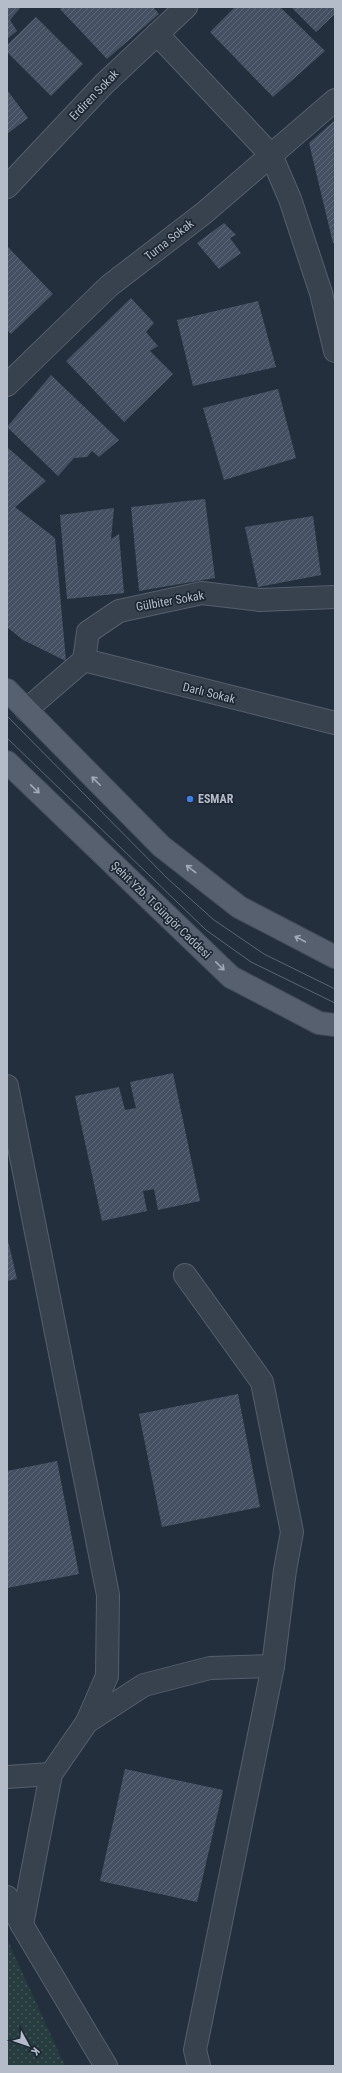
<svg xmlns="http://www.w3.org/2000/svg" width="342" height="2073" font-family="'Roboto Condensed',sans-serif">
<defs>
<pattern id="park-dots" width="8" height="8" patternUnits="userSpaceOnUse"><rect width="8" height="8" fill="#263c3f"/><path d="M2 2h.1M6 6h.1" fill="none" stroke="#435659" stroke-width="1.8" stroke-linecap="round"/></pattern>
<pattern id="building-hatch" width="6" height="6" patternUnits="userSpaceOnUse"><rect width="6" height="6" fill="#455162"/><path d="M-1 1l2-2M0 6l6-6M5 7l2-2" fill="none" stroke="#5d6877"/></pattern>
</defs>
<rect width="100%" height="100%" fill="#242f3e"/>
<!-- park -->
<polygon fill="url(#park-dots)" points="7,1939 65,2066 7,2066"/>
<!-- building -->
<g fill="url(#building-hatch)">
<polygon points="7,7 21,7 10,20 17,31 7,39"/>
<polygon points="62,7 153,7 159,14 107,59 60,9"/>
<polygon points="235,7 280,7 325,51 273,97 210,32"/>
<polygon points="291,7 335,7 335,14 316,32"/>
<polygon points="36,17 83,64 51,96 7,52 7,45"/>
<polygon points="7,90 28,118 7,134"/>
<polygon points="335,120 335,242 333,243 309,143"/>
<polygon points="224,223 236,235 230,238 241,253 219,269 197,243"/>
<polygon points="7,246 53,294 11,334 7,330"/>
<polygon points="131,298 154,323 146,332 158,346 150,351 173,374 124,422 66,361"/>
<polygon points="258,301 276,367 193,386 177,320"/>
<polygon points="51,375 119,440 99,457 92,451 87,457 74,458 58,476 7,427"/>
<polygon points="278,389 296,458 224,480 203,408"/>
<polygon points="7,447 46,481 15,507 55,538 66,661 23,640 7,627"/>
<polygon points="205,499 215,578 139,591 131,507"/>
<polygon points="114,508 111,539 119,534 124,593 67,599 60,515"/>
<polygon points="313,516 321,575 258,587 245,527"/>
<polygon points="173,1073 200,1201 158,1210 154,1189 143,1191 147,1211 102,1221 75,1096 119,1087 125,1110 136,1108 130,1082"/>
<polygon points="7,1236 17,1279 7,1281"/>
<polygon points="238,1394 260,1507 162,1527 139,1414"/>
<polygon points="57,1461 79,1574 7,1588 7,1471"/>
<polygon points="125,1769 223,1790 197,1902 100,1881"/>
</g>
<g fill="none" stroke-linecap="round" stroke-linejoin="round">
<!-- street casing -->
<g stroke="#565f6c" stroke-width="24">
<g id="street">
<polyline points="157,34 271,155 290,199 321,293 335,351"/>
<polyline points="7,187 104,84 186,7"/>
<polyline points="7,385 109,286 204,213 335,100"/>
<polyline points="84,660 88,632 119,611 202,593 260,600 335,597"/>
<polyline points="84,660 335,723"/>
<polyline points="26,710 84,660"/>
<polyline points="7,1086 108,1595 107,1676 87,1722 51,1774 22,1925"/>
<polyline points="185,1275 262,1382 292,1532 285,1570 273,1666 195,2050 199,2066"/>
<polyline points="87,1722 144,1685 210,1668 273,1666"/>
<polyline points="7,1777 51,1774"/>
<polyline points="7,1897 22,1925 106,2066"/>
</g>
</g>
<!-- primary casing -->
<g stroke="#414a57" stroke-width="24">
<g id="primary">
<polyline points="7,690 161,846 239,907 335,957"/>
<polyline points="7,762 231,977 319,1023 335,1025"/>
</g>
</g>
<!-- street -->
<use href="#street" stroke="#38414e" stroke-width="22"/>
<!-- primary -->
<use href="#primary" stroke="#56606e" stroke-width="22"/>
<!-- tram -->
<g stroke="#5a6575" stroke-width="1">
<polyline points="7,716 168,879 214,920 264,954 335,989"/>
<polyline points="7,738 206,930 251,962 335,1003"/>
</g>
</g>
<!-- one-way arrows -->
<defs><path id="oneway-shaft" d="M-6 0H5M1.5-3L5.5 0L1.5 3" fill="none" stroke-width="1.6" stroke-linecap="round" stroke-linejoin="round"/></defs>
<g stroke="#a1aab7">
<use href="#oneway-shaft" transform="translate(96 781) rotate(-135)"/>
<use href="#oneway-shaft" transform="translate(35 789) rotate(44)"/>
<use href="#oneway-shaft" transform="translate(191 869) rotate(-142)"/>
<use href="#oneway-shaft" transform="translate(300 939) rotate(-152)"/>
<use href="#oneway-shaft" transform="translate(220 966) rotate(44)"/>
</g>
<!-- markers -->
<circle fill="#3f7fe0" stroke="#1d2633" stroke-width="1.5" cx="190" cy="799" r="4"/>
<g text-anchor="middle" stroke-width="3.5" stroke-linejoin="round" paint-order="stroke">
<!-- street labels -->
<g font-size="12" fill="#b4bcc9" stroke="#1d2633">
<text transform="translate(94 95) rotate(-46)" y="4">Erdiren Sokak</text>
<text transform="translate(169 240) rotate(-38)" y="4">Turna Sokak</text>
<text transform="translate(170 601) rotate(-10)" y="4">Gülbiter Sokak</text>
<text transform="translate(209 693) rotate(14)" y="4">Darlı Sokak</text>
<text transform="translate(161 910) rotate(44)" y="4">Şehit Yzb. T.Güngör Caddesi</text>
</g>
<!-- poi labels -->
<g font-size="12" font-weight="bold" fill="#b4bcc9" stroke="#1d2633" text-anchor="start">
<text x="198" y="803">ESMAR</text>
</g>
</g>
<!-- border -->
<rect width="342" height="2073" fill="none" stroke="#b4bcc9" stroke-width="16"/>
<!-- north arrow -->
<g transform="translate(28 2045) rotate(130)" stroke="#1d2633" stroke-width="3" paint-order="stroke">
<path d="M0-3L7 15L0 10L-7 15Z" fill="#b4bcc9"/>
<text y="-6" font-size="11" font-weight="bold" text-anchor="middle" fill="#b4bcc9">K</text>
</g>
</svg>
